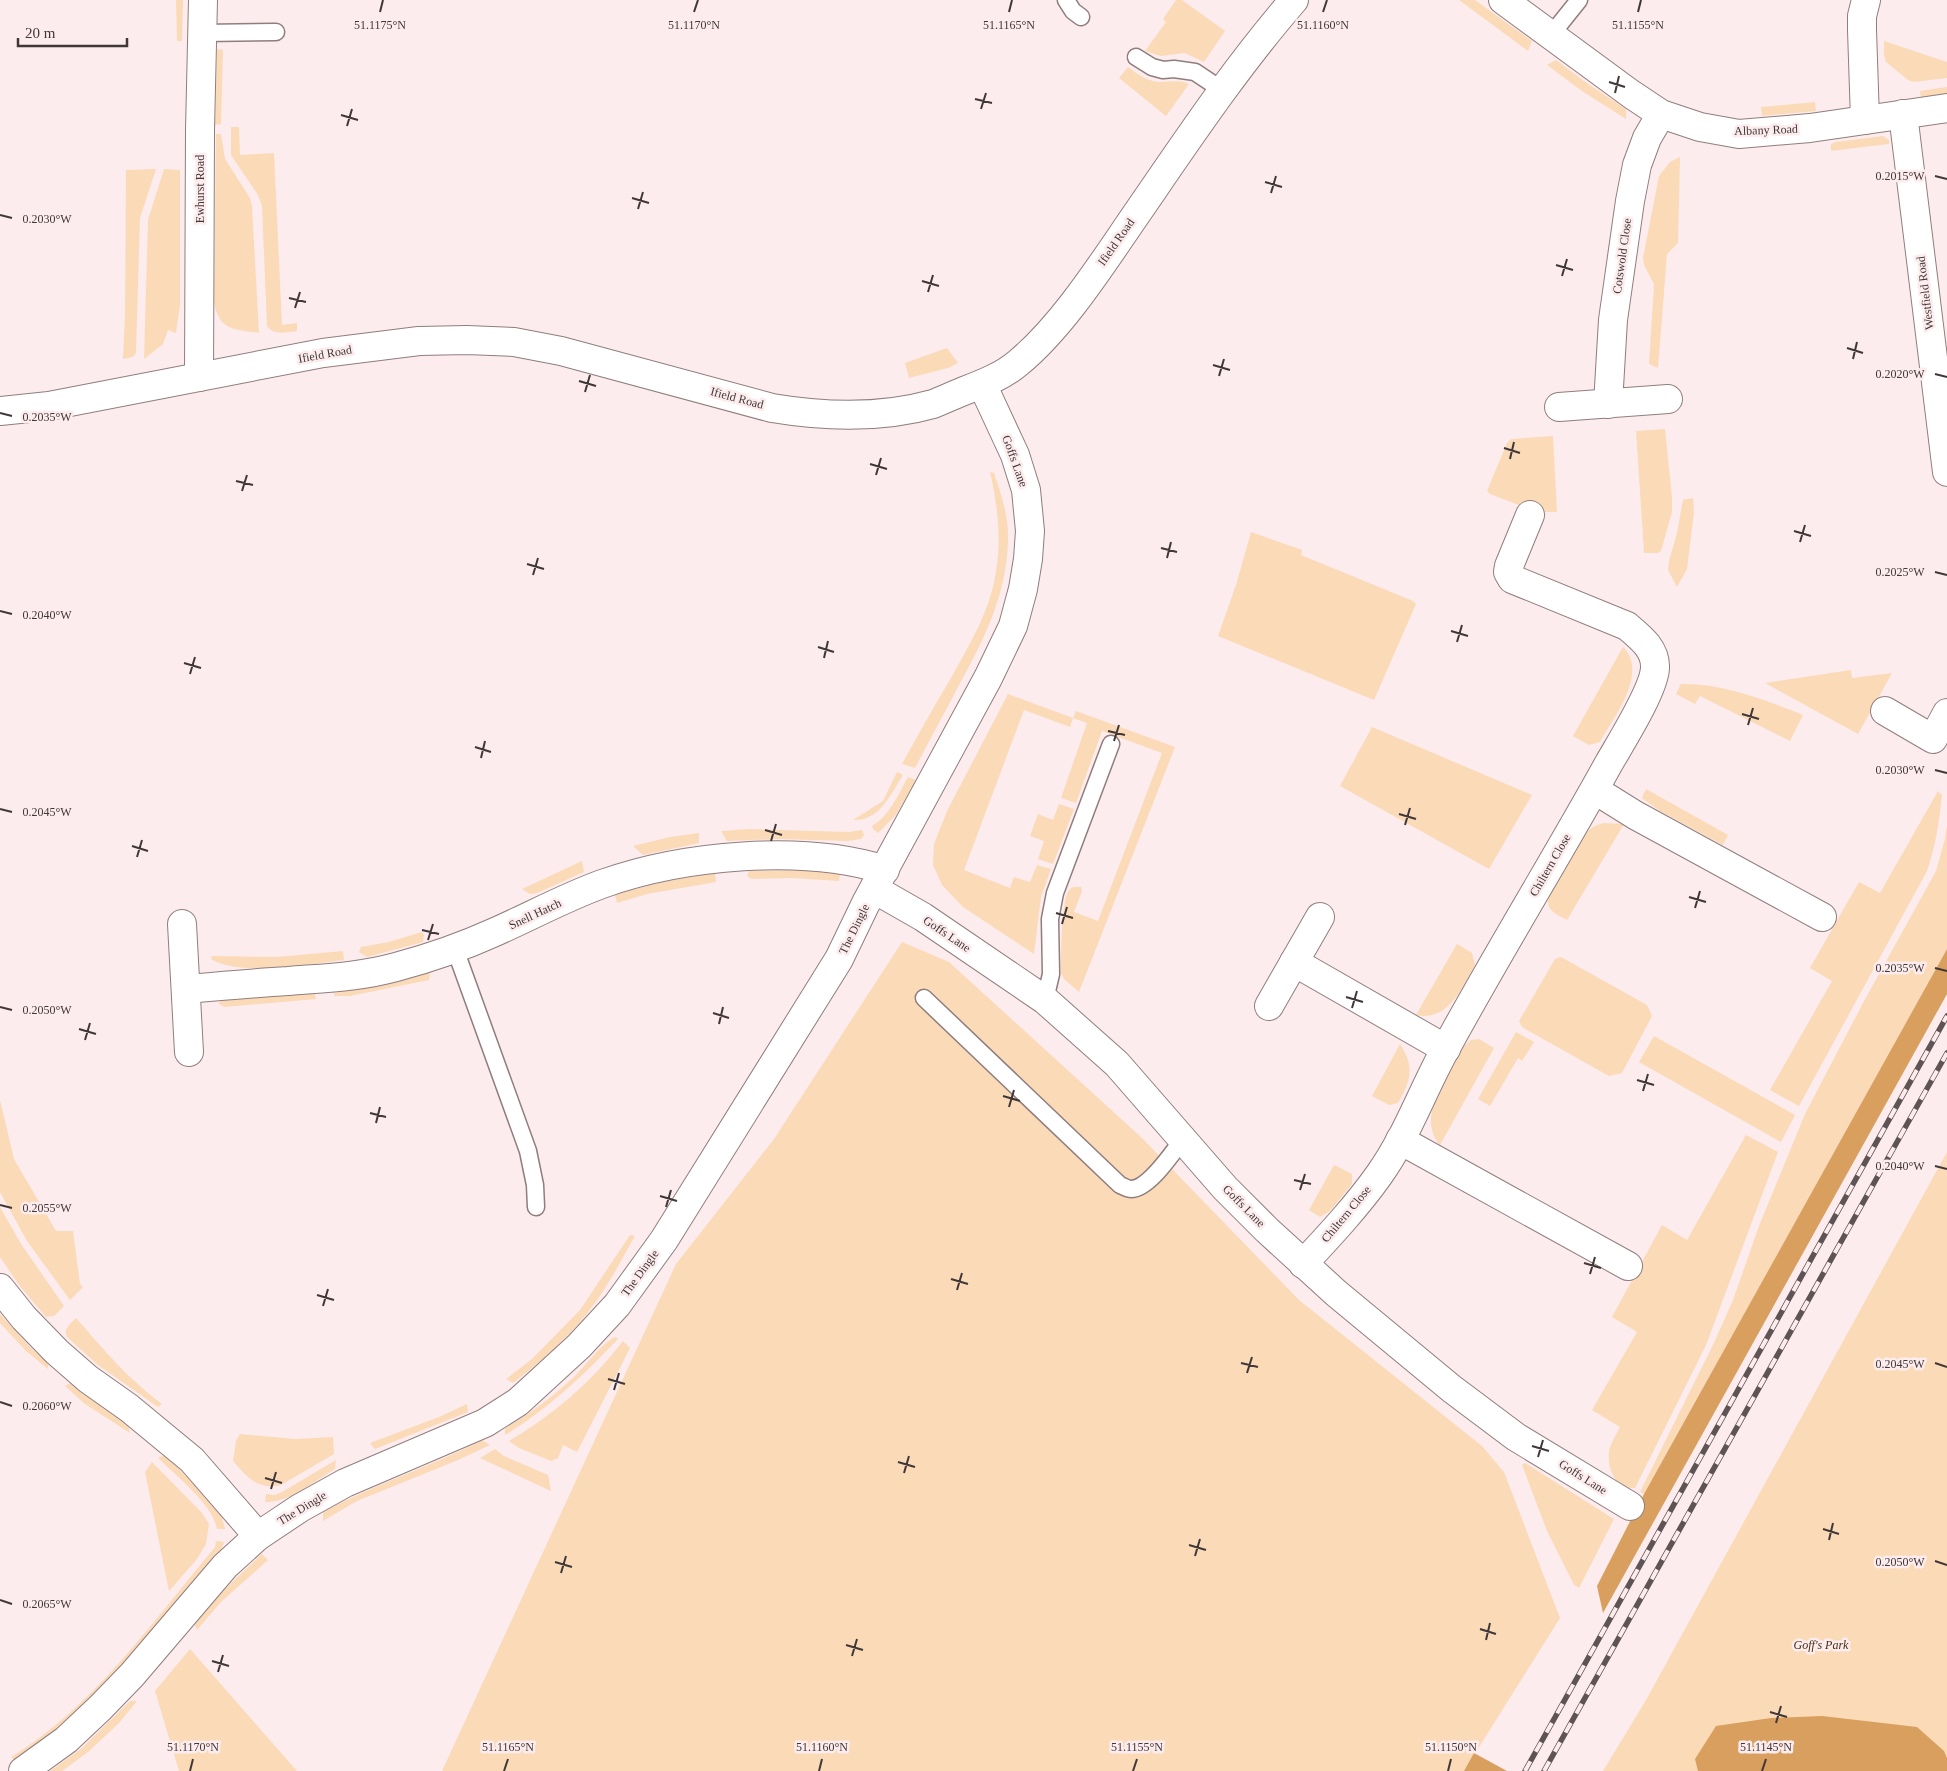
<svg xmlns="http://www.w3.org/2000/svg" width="1947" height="1771" font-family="Georgia,serif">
<rect width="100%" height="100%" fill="#fdeced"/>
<!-- green -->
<g fill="#fbdab8">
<polygon points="176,0 183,0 182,41 177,41"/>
<polygon points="1176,0 1182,0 1225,31 1204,62 1185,53 1161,56 1145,51 1166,22 1163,19"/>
<polygon points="1459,0 1475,0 1532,41 1528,51"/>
<polygon points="1884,41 1947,62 1947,78 1914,82 1908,80 1886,62 1884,55"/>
<polygon points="217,49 223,50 221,124 215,125"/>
<polygon points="1556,60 1588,84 1626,109 1626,119 1582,91 1547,65"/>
<path d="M1128,67C1136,73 1144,79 1153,81C1166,84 1177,78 1189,84L1166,116L1119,78Z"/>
<polygon points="1947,87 1947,95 1921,98 1920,91"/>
<polygon points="1815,102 1816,111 1762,116 1761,107"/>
<path d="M231,127H239L240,155L274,153L282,325L297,323V331C286,332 275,336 267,326L262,206L258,195L231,155Z"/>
<path d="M216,134H221L225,159L250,198L252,206L259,333C234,329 219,331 214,302Z"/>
<polygon points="1883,136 1889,140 1889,144 1831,151 1831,144 1836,142"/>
<polygon points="1680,157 1678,243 1667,254 1658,368 1649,364 1654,284 1644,265 1643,258 1659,176 1670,162"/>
<polygon points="156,169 140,218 136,353 133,357 123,359 125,316 126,170"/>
<polygon points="164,169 180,170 180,305 176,333 168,330 163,344 144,359 148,220"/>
<polygon points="947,348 958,363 948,368 909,378 905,363"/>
<polygon points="1665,429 1672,497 1672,512 1661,551 1658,553 1644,553 1636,431"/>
<polygon points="1553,436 1557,512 1537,512 1490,494 1487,491 1507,443 1511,439"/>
<path d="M990,472L994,473C1001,493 1009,518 1008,540C1007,594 984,640 958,687C944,714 929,741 915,768L902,764C918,735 934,706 951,678C968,647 989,613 995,577C1002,542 998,507 990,472Z"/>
<polygon points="1693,498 1694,512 1687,569 1677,587 1668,570 1669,561 1677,533 1683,500"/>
<polygon points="1251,532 1302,550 1301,555 1413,601 1416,604 1374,700 1218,636 1236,585"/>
<path d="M1623,647C1649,673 1614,717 1600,742L1589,745L1573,736Z"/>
<polygon points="1851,670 1852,678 1892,673 1858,734 1765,683"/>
<path d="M1681,684C1723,683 1765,700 1803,715L1790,741L1700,696L1695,704L1676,694Z"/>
<path d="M1008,694L1073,718L1076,711L1175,747L1079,992L1064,979L1061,973C1061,957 1061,901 1069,890C1072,886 1077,887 1081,887L1082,891L1074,912L1098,921L1162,753L1102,731L1076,803L1061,798L1087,723L1073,718L1070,727L1024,710L964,870L1010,888L1014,877L1030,882L1037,865L1051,869L1041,897L1034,954L963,907L942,885L933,865L934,844L947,811Z"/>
<polygon points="1372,727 1532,795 1489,869 1340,786"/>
<path d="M897,772L903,775C890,795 880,821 853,820L883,801Z"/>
<path d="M908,777L916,780L895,816L878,833L873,829L872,826C890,815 898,795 908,777Z"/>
<polygon points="1646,789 1728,835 1723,845 1660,811 1642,798"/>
<path d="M1938,791L1942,795C1939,823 1936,844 1927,871L1799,1106L1770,1090L1832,981L1810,968L1859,882L1880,893Z"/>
<polygon points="1059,804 1074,809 1053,864 1038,859 1044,841 1030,836 1038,814 1053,820"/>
<path d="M1603,823L1624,824L1567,920C1560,916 1549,912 1548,903C1546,891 1580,839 1589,830C1593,826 1598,825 1603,823Z"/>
<polygon points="1947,825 1947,949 1644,1494 1640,1492 1713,1345 1733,1300 1759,1226 1805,1114 1863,1003 1936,871 1945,839"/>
<polygon points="749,829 849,832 862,830 864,835 861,839 848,841 780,839 727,841 721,831"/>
<polygon points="699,833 699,843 643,855 633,846 670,837"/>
<polygon points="582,861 584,872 537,893 530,894 522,889"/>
<polygon points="789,870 819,871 840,874 839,881 792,878 751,879 747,876 749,871"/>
<path d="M715,873L716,882L647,894L617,903L615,895C648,884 680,878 715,873Z"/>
<polygon points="422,932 424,935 423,942 367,957 359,952 361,947 389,942"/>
<polygon points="902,942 949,962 1142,1138 1299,1300 1482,1446 1504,1472 1560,1618 1464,1771 442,1771 676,1264 774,1139"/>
<path d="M1457,944L1472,953L1475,965C1462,988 1448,1022 1416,1015Z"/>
<path d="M343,951L344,960C311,964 240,977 211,959L212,956L277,957Z"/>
<polygon points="1561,957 1647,1005 1652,1016 1622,1073 1609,1076 1522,1027 1519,1021 1555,959"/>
<polygon points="427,970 430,972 429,980 350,996 334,996 334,993 351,990"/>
<polygon points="310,991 315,994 316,999 224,1007 218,1003 228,997"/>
<polygon points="1516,1032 1534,1042 1522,1061 1518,1058 1490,1106 1478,1099"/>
<polygon points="1654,1036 1795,1115 1781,1142 1639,1062"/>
<path d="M1479,1039L1494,1048L1440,1145C1415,1115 1449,1074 1464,1046L1471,1040Z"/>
<path d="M1400,1044C1415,1067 1411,1080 1398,1103L1389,1105L1372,1096Z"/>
<polygon points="0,1100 14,1159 56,1231 73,1231 80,1284 83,1287 70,1300 27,1241 0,1192"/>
<path d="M1746,1135L1778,1152L1706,1345L1635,1488C1616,1490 1607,1469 1609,1452C1610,1444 1616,1435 1620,1427L1592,1410L1637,1332L1612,1317L1662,1225L1687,1240Z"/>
<polygon points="1947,1152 1947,1771 1603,1771 1646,1700"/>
<polygon points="1334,1165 1352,1174 1352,1184 1330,1211 1320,1217 1309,1210"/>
<polygon points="0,1207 21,1244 64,1306 54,1316 46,1317 19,1285 0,1257"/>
<path d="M630,1235L635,1236C620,1263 605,1291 586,1315C565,1341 539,1363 513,1383L506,1379L532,1359L580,1310Z"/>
<polygon points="0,1314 30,1347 48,1363 48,1369 26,1351 0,1323"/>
<path d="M76,1318C103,1349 129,1380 162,1404L158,1407L98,1365L67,1337C63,1329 70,1324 76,1318Z"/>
<path d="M615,1337L618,1339C584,1375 548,1409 505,1435V1428C530,1414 552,1397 574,1377C586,1365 601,1344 615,1337Z"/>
<path d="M623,1341L630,1348L577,1452L563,1445L558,1458L551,1461L519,1448L509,1441C553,1415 592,1382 623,1341Z"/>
<polygon points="72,1382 87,1396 128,1425 130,1433 85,1404 65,1386"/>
<polygon points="467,1404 468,1412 375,1449 370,1443 439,1417"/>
<path d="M240,1434L296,1439L333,1437L334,1454L281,1485C258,1491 247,1477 233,1461L236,1441Z"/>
<path d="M482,1440L490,1445L458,1460L357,1501L323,1521V1512C375,1484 430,1467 482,1440Z"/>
<polygon points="495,1449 504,1456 548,1475 551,1491 480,1458"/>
<path d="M165,1455L220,1510L225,1529H217C213,1504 176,1476 158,1458Z"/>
<path d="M336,1460L335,1469C315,1481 289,1503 265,1502L266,1494L275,1495L282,1492Z"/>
<polygon points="152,1462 202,1513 209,1524 206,1544 197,1559 169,1591 145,1472"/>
<polygon points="1525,1463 1614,1519 1579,1588 1574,1585 1547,1531 1522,1465"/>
<path d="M216,1541L224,1542L221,1551L89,1705L16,1762L11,1757C93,1707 150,1625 211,1552L215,1547Z"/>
<polygon points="262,1554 268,1560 221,1602 197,1630 194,1623 216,1597"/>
<polygon points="190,1649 297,1771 179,1771 155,1691"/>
<polygon points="130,1701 137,1701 119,1723 88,1752 62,1771 50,1771 82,1748"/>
</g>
<!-- forest -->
<g fill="#d89f5e">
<polygon points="1947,949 1947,994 1603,1613 1597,1586 1644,1494"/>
<polygon points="1822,1716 1917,1727 1944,1751 1947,1758 1947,1771 1698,1771 1695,1759 1716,1726 1771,1718"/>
<polygon points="1474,1753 1507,1771 1464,1771"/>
</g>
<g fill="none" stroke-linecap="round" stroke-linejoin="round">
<!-- lane casing -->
<g stroke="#907d7e" stroke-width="19">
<g id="lane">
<polyline points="1066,0 1073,11 1081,17"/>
<polyline points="203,33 276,32"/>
<polyline points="1551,35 1579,0"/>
<polyline points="1136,57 1152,67 1163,70 1174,69 1195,72 1222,90"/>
<polyline points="455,949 528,1151 535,1185 536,1207"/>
<path d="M924,998L1120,1185C1123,1186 1128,1189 1131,1189C1149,1189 1173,1152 1183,1139"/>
<polyline points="1045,1000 1051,974 1050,919 1055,893 1111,744"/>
</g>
</g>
<!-- street casing -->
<g stroke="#907d7e" stroke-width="30">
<g id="street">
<polyline points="1503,0 1631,94 1661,114 1700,127 1739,134 1810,128 1947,108"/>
<polyline points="1903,114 1947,472"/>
<polyline points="1865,120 1862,30 1862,16 1866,0"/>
<polyline points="199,377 200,130 203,0"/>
<polyline points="1608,404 1613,320 1630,201 1637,165 1647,138 1661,114"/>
<polyline points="1559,407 1668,399"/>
<path d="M0,411L49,406L323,353L419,341L467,340L514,342L561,351L772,408C826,417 880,419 933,404C943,400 954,395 964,391C982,384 1003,376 1018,363C1062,327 1102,264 1135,216C1186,142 1235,68 1294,0"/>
<polyline points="1885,711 1933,739 1947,713"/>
<polyline points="1595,790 1635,815 1822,917"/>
<polyline points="874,889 923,917 1045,1000 1117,1064 1225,1188 1267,1230 1336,1293 1452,1389 1516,1437 1630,1506"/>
<polyline points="182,924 189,1052"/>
<polyline points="1294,962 1446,1049"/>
<path d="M186,989C220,986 254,983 288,981C325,978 360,977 396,967C430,958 464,946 495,932C531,916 566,897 602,884C683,855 803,844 885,870"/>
<polyline points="1269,1006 1320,917"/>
<polyline points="1400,1140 1628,1266"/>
<path d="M1303,1264C1330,1235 1357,1206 1379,1175C1407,1136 1423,1089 1446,1048C1498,952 1556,859 1609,763C1621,742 1654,690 1655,668C1656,649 1640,637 1627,626L1512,579L1508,572L1509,566L1530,515"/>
<polyline points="0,1288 24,1318 57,1352 88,1379 129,1408 192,1460 258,1536"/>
<polyline points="23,1771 66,1740 100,1708 132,1675 225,1566 258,1536 300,1508 345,1483 485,1423 518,1402 579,1346 617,1305 664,1240 839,959 866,903 988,678 1013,626 1023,589 1028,559 1030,531 1026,490 1015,455 982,384"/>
</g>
</g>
<!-- lane -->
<use href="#lane" stroke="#fff" stroke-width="16"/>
<!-- street -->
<use href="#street" stroke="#fff" stroke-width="28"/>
<!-- rail casing -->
<g stroke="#5f5455" stroke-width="5.5">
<g id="rail">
<polyline points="1525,1771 1947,1016"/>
<polyline points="1544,1771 1947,1053"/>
</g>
</g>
<!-- rail -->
<use href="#rail" stroke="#fdeced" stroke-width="4" stroke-dasharray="11" stroke-linecap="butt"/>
</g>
<!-- ticks -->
<path fill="none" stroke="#403738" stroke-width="2" d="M380,12L383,0M694,12L698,0M1009,12L1012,0M1323,12L1327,0M1638,12L1641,0M1609,82L1625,87M1615,93L1619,76M975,99L992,103M981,109L986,93M341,115L358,120M347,126L352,109M1935,176L1947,179M1265,182L1282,187M1271,193L1276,176M632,198L649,203M638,209L643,192M0,215L12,218M1556,265L1573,270M1562,276L1567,259M922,281L939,286M928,292L933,275M289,298L306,302M295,308L300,292M1847,348L1863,353M1853,359L1857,342M1213,365L1230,370M1935,374L1947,377M1219,376L1224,359M579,381L596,386M585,392L590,375M0,413L12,416M1504,448L1520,453M1510,459L1514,442M870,464L887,469M876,475L881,458M236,481L253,485M242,491L247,475M1794,531L1811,536M1800,542L1805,525M1161,548L1177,552M1167,558L1171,542M527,564L544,569M1935,572L1947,575M533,575L538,558M0,611L12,614M1451,631L1468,636M1457,642L1462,625M818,647L834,652M824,658L828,641M184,663L201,668M190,674L195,657M1742,714L1759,719M1748,725L1753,708M1108,731L1125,735M1114,741L1119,725M475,747L491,752M481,758L485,741M1935,770L1947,773M0,809L12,812M1399,814L1416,819M1405,825L1410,808M765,830L782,835M771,841L776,824M132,846L148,851M137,857L142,840M1689,897L1706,902M1695,908L1700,891M1056,913L1073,918M1062,924L1067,907M422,930L439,934M428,940L433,924M1935,968L1947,971M1346,997L1363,1002M0,1007L12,1010M1352,1008L1357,991M713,1013L729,1018M719,1024L723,1007M79,1029L96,1034M85,1040L90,1023M1637,1080L1654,1085M1643,1091L1648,1074M1003,1096L1020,1101M1009,1107L1014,1090M370,1113L386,1117M376,1123L380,1107M1935,1166L1947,1169M1294,1180L1311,1184M1300,1190L1305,1174M660,1196L677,1201M0,1205L12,1208M666,1207L671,1190M1584,1263L1601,1268M1590,1274L1595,1257M951,1279L968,1284M957,1290L962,1273M317,1295L334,1300M323,1306L328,1289M1241,1363L1258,1367M1935,1363L1947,1367M1247,1373L1252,1357M608,1379L625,1384M614,1390L619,1373M0,1402L12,1406M1532,1446L1549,1451M1538,1457L1543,1440M898,1462L915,1467M904,1473L909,1456M265,1478L282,1483M271,1489L276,1472M1823,1529L1839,1534M1829,1540L1833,1523M1189,1545L1206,1550M1195,1556L1200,1539M1935,1561L1947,1565M555,1562L572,1567M561,1573L566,1556M0,1600L12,1604M1480,1629L1496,1634M1486,1640L1490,1623M846,1645L863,1650M852,1656L857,1639M212,1661L229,1666M218,1672L223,1655M1770,1712L1787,1717M1776,1723L1781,1706M190,1771L193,1759M504,1771L508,1759M819,1771L822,1759M1133,1771L1137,1759M1448,1771L1451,1759M1762,1771L1766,1759"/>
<g text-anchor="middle" stroke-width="5" stroke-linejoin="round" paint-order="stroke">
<!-- street labels -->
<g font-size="12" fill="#403738" stroke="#fdeced">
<text transform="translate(1766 130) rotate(-2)" y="4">Albany Road</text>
<text transform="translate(200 189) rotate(-90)" y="4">Ewhurst Road</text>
<text transform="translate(1116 242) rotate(-55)" y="4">Ifield Road</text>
<text transform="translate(1622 256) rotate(-82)" y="4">Cotswold Close</text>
<text transform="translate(1925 293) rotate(-97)" y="4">Westfield Road</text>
<text transform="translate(325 354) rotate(-10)" y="4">Ifield Road</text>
<text transform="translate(737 398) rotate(15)" y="4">Ifield Road</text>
<text transform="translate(1015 461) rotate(70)" y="4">Goffs Lane</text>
<text transform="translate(1550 865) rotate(-60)" y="4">Chiltern Close</text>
<text transform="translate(535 914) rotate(-25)" y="4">Snell Hatch</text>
<text transform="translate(854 929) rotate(-64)" y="4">The Dingle</text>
<text transform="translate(947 934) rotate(34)" y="4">Goffs Lane</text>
<text transform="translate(1244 1206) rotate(45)" y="4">Goffs Lane</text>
<text transform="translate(1346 1214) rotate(-50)" y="4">Chiltern Close</text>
<text transform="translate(640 1273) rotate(-54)" y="4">The Dingle</text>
<text transform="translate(1583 1477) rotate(32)" y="4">Goffs Lane</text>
<text transform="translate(302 1508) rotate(-31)" y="4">The Dingle</text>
</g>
<!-- park labels -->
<g font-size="12" font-style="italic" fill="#462e12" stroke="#fdeced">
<text x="1821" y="1649">Goff's Park</text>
</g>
</g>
<g font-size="12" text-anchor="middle" fill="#403738" stroke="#fdeced" stroke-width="5" stroke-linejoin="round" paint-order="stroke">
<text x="380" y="29">51.1175°N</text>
<text x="694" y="29">51.1170°N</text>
<text x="1009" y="29">51.1165°N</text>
<text x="1323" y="29">51.1160°N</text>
<text x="1638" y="29">51.1155°N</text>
<text x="1900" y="180">0.2015°W</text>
<text x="47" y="223">0.2030°W</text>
<text x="1900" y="378">0.2020°W</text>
<text x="47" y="421">0.2035°W</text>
<text x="1900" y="576">0.2025°W</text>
<text x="47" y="619">0.2040°W</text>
<text x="1900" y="774">0.2030°W</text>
<text x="47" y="816">0.2045°W</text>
<text x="1900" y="972">0.2035°W</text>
<text x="47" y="1014">0.2050°W</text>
<text x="1900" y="1170">0.2040°W</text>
<text x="47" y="1212">0.2055°W</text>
<text x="1900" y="1368">0.2045°W</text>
<text x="47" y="1410">0.2060°W</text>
<text x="1900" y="1566">0.2050°W</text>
<text x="47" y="1608">0.2065°W</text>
<text x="193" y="1751">51.1170°N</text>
<text x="508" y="1751">51.1165°N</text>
<text x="822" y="1751">51.1160°N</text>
<text x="1137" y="1751">51.1155°N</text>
<text x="1451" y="1751">51.1150°N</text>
<text x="1766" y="1751">51.1145°N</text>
</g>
<!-- scale -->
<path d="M18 38v8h109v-8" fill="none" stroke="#403738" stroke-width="2.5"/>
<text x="25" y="38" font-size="15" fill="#403738" stroke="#fdeced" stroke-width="4" paint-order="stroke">20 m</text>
</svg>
